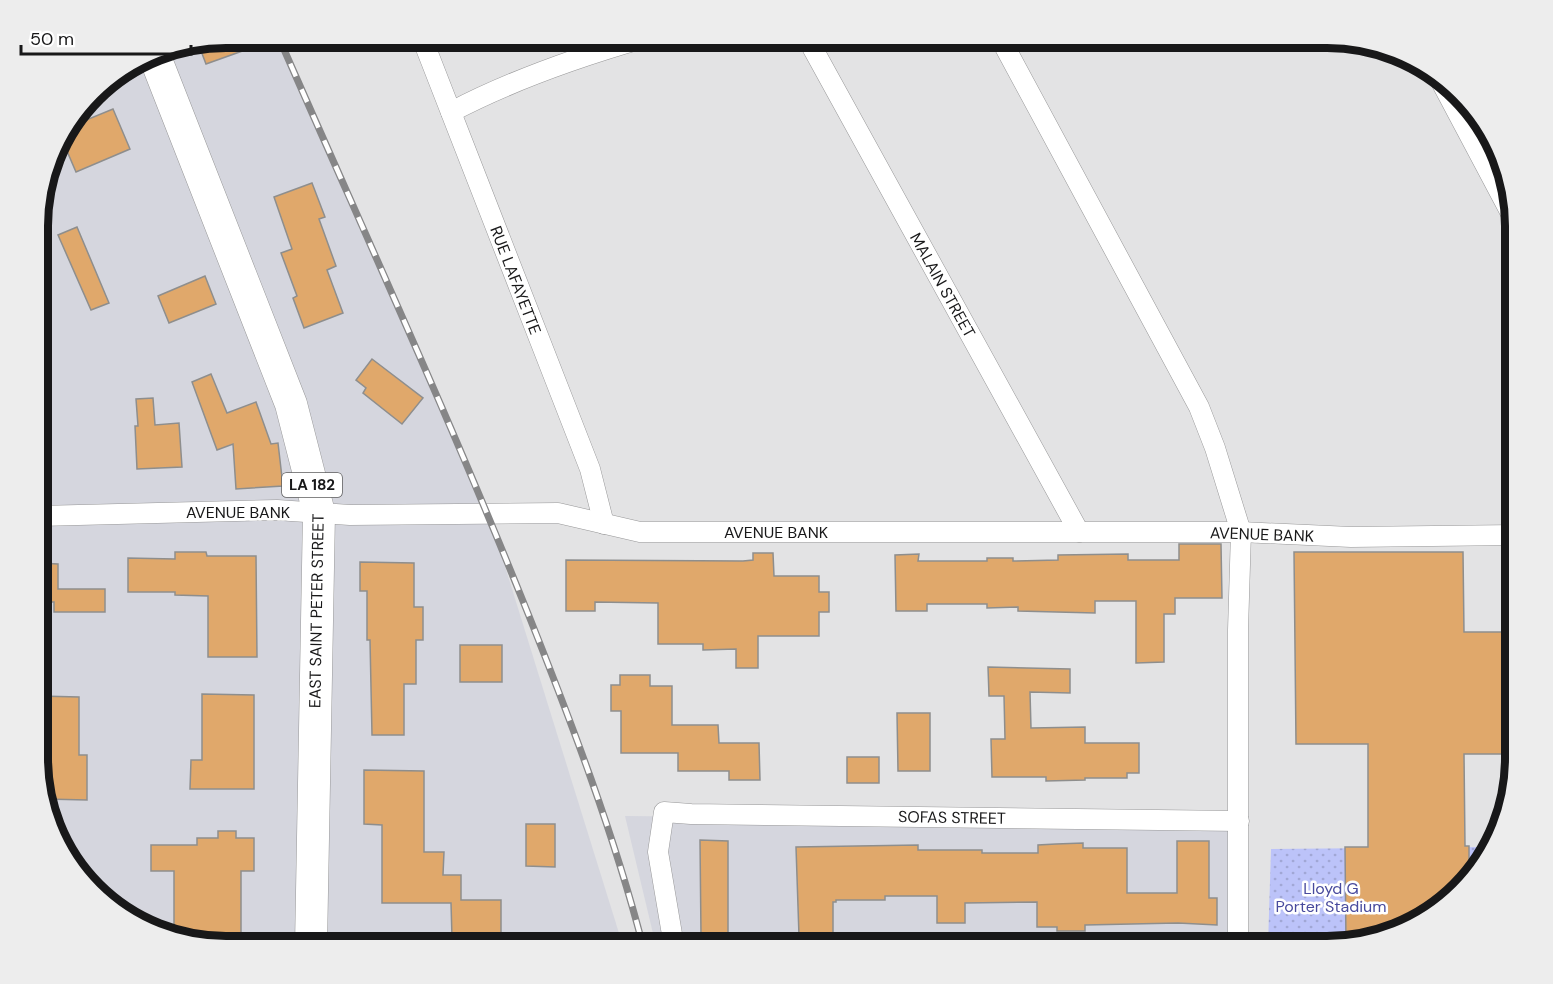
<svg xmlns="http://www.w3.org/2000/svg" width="1553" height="984" font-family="'DM Sans',sans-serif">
<defs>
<pattern id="park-dots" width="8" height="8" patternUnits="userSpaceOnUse" patternTransform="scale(1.5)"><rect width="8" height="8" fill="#bcc3f9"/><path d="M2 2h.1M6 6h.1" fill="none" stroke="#a1a7d5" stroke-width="1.8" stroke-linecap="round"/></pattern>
</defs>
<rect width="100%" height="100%" fill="#e3e3e4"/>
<!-- built -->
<g fill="#d5d6de">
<polygon points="226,38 278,38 489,515 623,946 225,946 177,940 121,915 63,853 39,783 39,201 57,142 101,84 154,52"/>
<polygon points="625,816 1239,821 1240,946 656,946"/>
</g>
<!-- park -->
<polygon fill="url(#park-dots)" points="1489,847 1484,863 1421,921 1339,946 1268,946 1271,849"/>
<!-- building -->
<g fill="#e0a86b" stroke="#8e8e8d" stroke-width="1.5">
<polygon points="226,38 273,38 273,40 206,64 198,43"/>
<polygon points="113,109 130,149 76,172 61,137 69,127"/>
<polygon points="312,183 325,217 319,219 336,266 327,270 343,313 304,328 293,298 297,296 281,253 292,249 274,197"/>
<polygon points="77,227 109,303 91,310 58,235"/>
<polygon points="205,276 216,304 169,323 158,296"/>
<polygon points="372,359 423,398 402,424 363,393 366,388 356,380"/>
<polygon points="211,374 227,413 256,402 271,444 278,443 283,486 236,489 233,444 217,450 192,382"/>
<polygon points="153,398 155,425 179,423 182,467 137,469 135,426 138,426 136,399"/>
<polygon points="1179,544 1221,544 1222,598 1175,598 1175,614 1164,614 1164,662 1136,663 1136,601 1095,601 1095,613 1018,611 1018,607 987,608 987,604 927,604 927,611 896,611 895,555 919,554 918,561 987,561 987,558 1013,558 1013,561 1058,560 1058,555 1128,554 1128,560 1179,560"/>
<polygon points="175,552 206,552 207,556 256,556 257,657 208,657 208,596 175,595 175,592 128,592 128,558 175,559"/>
<polygon points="1294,552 1463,552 1464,632 1515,632 1515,754 1464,754 1465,846 1469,846 1469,876 1421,921 1346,944 1345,847 1368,847 1368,744 1296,744"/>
<polygon points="753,553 773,553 774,576 819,576 819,592 829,592 829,612 819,612 819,636 758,636 758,668 736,668 736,649 703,650 703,644 658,644 658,603 595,602 595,611 566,611 566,560 743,561 753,560"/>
<polygon points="360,562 414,563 414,607 423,607 423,640 416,640 416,684 404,684 404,735 372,735 370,640 367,640 367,591 360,591"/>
<polygon points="39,563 58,564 58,589 105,589 105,612 54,612 54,602 39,602"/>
<rect x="460" y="645" width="42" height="37"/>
<polygon points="988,667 1070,669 1070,693 1030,692 1031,728 1085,727 1085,743 1139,743 1139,773 1127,773 1127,778 1085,778 1085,780 1046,781 1046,777 992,777 991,739 1005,739 1004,696 989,696"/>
<polygon points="620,675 650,675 650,686 672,686 672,725 718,725 719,743 759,743 760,780 729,780 729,771 678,771 678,753 621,753 621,711 611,711 611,685 620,685"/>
<polygon points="202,694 254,695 254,789 190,789 191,760 202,760"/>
<polygon points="39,696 79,697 79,755 87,755 87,800 45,799 39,783"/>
<polygon points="897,713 930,713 930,771 898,771"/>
<rect x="847" y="757" width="32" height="26"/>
<polygon points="364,770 424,771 424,852 444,852 443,875 461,875 461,900 501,900 501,939 452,938 451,903 382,903 382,825 364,824"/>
<polygon points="526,824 555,824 555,867 526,866"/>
<polygon points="218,831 236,831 236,838 254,838 254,871 241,871 241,946 225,946 174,939 174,871 151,871 151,845 197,845 197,838 218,838"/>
<polygon points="700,840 728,841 728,936 701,936"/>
<polygon points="1177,841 1209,841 1209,898 1217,898 1217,925 1178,923 1085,925 1085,931 1057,931 1057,927 1037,927 1037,902 965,903 965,923 937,923 937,896 885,896 885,900 836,900 836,902 833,902 833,936 799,936 796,847 918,845 918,850 982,850 982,853 1038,853 1038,845 1056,844 1083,843 1083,848 1127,848 1127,893 1177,893"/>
</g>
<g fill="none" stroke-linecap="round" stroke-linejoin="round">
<!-- street casing -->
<g stroke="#979798" stroke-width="21">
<g id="street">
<polyline points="422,38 590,469 604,524"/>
<polyline points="807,38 1079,532"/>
<polyline points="1000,38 1199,407 1215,448 1241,532 1238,630 1238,946"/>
<polyline points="1437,74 1515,221"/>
<path d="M451,112C512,80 578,57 644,38"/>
<polyline points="39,516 277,510 350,515 558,513 640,532 1241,532 1351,537 1515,535"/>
<polyline points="674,946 658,852 664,812 691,814 1239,821"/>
</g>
</g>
<!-- primary casing -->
<g stroke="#979798" stroke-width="33">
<polyline id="primary" points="153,52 291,404 319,513 311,946"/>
</g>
<!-- street -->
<use href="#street" stroke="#fff" stroke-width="20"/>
<!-- primary -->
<use href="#primary" stroke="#fff" stroke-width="32"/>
<!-- rail casing -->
<g stroke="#868687" stroke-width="7">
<path id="rail" d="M279,38C363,230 451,421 529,616C572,724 614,834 643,946"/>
</g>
<!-- rail -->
<use href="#rail" stroke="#fff" stroke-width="4.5" stroke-dasharray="14" stroke-linecap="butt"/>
</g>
<g text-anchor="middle" stroke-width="5" stroke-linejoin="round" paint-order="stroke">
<!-- shield labels -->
<rect fill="#fff" stroke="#5d5d5e" stroke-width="1.5" x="282" y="473" width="60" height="24" rx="4.5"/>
<g font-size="15" font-weight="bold" fill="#181819">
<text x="312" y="490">LA 182</text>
</g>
<!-- street labels -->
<g font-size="16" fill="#181819" stroke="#fff">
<text transform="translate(516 280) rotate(69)" y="6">RUE LAFAYETTE</text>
<text transform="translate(943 285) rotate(61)" y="6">MALAIN STREET</text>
<text x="238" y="518">AVENUE BANK</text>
<text x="776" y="538">AVENUE BANK</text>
<text transform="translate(1262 534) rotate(2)" y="6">AVENUE BANK</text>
<text transform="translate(316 611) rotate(-89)" y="6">EAST SAINT PETER STREET</text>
<text transform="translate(952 817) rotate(1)" y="6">SOFAS STREET</text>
</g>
<!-- park labels -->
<g font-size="16" fill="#484a9d" stroke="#fff">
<text x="1331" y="894">Lloyd G<tspan x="1331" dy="18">Porter Stadium</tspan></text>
</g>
</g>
<!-- crop -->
<path d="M0 0H1553V984H0ZM226 48H1327A178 178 0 0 1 1505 226V758A178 178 0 0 1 1327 936H226A178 178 0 0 1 48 758V226A178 178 0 0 1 226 48Z" fill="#ededed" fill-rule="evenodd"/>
<path fill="none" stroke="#181819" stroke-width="8" d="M226 48H1327A178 178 0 0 1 1505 226V758A178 178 0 0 1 1327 936H226A178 178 0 0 1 48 758V226A178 178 0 0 1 226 48Z"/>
<!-- scale -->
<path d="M21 45v9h170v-9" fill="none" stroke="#181819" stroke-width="3"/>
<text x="30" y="45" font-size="18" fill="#181819" stroke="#ffffff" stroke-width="4.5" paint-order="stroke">50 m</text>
</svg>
